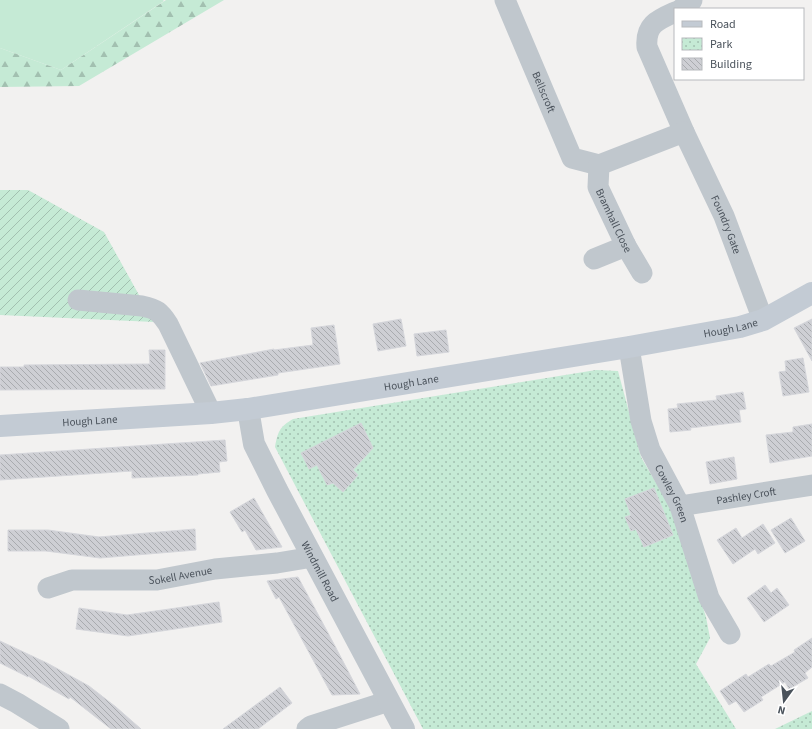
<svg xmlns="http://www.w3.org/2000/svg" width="812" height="729" font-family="'Source Sans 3',sans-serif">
<defs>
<pattern id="forest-firs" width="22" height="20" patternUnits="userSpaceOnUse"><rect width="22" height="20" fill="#c5ead5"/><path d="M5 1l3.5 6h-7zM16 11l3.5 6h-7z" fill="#a2c0b0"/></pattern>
<pattern id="park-dots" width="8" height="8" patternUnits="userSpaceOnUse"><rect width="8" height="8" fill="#c5ead5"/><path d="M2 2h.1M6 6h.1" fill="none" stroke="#a2c0b0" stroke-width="1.8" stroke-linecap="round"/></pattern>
<pattern id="garden-furrows" width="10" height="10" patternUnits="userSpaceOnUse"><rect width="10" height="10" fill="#c5ead5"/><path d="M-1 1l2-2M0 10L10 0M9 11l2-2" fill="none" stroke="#a2c0b0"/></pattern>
<pattern id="building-back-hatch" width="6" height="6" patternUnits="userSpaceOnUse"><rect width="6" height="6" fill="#cecfd4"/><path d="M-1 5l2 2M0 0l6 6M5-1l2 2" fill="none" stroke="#a9abaf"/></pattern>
</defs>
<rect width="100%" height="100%" fill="#f2f1f0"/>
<!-- grass -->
<polygon fill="#c5ead5" points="0,0 163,0 164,1 61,70 0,48"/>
<!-- forest -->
<polygon fill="url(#forest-firs)" points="166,0 224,0 79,86 0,87 0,48 61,70"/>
<!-- park -->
<g fill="url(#park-dots)">
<path d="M596,370L618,371L641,457L670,507L706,617L710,638L696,664L736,729H423L275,447C278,432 279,427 293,419Z"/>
<polygon points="812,711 812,729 775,729"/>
</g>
<!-- garden -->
<polygon fill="url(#garden-furrows)" points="0,190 28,190 104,232 154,322 0,315"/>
<!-- building -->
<g fill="url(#building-back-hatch)" stroke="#d5d6db">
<polygon points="401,319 406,346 378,351 373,324"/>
<polygon points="812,319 812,361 794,328"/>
<polygon points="334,325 340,364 278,373 278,375 211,386 200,363 274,349 274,350 313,345 311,328"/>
<polygon points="446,330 449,352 417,356 414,334"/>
<polygon points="149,350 165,350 165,389 0,390 0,367 24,367 24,365 150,364"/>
<polygon points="803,358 809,392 783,396 779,372 786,371 785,361"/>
<polygon points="743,392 746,409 739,410 741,422 690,428 691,430 670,432 668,409 678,408 677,404 717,400 716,396"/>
<polygon points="361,423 373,448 353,470 358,475 343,492 333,483 327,485 317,465 309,469 301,453"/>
<polygon points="812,424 812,456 770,463 766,435 793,432 793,427"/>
<polygon points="225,440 227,461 219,462 220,472 198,474 198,475 132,478 132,471 0,480 0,455"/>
<polygon points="734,457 737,479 710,484 706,462"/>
<polygon points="654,488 673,535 644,547 636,529 631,531 625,517 631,515 625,499"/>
<polygon points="254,498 271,528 282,547 256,550 245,530 242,532 230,512"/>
<polygon points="791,518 805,541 785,553 771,530"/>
<polygon points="763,524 775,543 758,554 755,549 733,564 717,540 736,528 742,538"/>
<polygon points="195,529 196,550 100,558 46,551 8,551 8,530 48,530 99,537"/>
<polygon points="298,577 335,646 360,694 332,695 279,597 276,599 267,581"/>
<polygon points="765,585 771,593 777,588 789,605 764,622 747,598"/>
<polygon points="219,602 222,622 128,636 76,629 79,608 127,615"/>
<polygon points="812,638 812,667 805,673 808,678 789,689 785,682 761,697 763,700 744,712 736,701 729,705 720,691 746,674 748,677 769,664 771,666 795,652 794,650"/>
<polygon points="0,641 47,663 89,686 116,707 141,729 111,729 70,697 69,699 28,676 28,677 0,663"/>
<polygon points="280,687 292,703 258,729 223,729"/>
</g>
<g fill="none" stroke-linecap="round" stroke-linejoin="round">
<!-- minor -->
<g stroke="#c0c7cd" stroke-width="21">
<path id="s1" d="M505,0L572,158L599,165"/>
<polyline points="681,9 689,5 692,0"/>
<path d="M675,12C657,20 645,25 647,47L684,132"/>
<path id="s2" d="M599,165L684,132L724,216L763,320"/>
<path id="s3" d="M599,165L598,187L626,246L642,273"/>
<polyline points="594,259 626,246"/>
<path d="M78,300L142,306C157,309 160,312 168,324L211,413"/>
<path id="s4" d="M629,347L641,421L650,450L680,506L709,598L730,634"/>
<path id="s5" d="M680,506L812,485"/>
<path id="s6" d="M48,588L72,580H157L215,569L277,563L313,557"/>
<polyline points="0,694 17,703 59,729"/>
<polyline points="307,729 311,726 389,701"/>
</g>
<!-- tertiary -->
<path stroke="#c0c7cd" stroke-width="22" id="s7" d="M248,409L254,444L277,490L404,729"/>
<!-- secondary -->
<path stroke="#c3cbd4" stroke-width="22" id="s8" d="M0,426L211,413L248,409L629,347L740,327L763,320L812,293"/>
</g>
<g text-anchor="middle" stroke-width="3.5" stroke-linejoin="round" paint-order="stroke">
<!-- street labels -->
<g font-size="11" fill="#4a525b" stroke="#fff">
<text dy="4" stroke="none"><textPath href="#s1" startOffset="100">Bellscroft</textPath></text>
<text dy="4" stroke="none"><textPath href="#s3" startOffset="59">Bramhall Close</textPath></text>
<text dy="4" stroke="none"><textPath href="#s2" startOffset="193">Foundry Gate</textPath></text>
<text dy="4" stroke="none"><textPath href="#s8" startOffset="738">Hough Lane</textPath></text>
<text dy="4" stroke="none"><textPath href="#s8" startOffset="414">Hough Lane</textPath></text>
<text dy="4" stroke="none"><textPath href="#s8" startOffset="90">Hough Lane</textPath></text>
<text dy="4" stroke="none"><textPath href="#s4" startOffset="154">Cowley Green</textPath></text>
<text dy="4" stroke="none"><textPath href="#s5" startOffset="67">Pashley Croft</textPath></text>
<text dy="4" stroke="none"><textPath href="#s7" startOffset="179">Windmill Road</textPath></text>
<text dy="4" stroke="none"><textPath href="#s6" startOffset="134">Sokell Avenue</textPath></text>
</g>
</g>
<!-- legend -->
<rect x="674" y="8" width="130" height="72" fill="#ffffff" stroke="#b7babd"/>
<rect x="682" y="21" width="20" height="6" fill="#c3cbd4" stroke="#b7babd"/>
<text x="710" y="28" font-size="12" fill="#4a525b">Road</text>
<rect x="682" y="38" width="20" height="12" fill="url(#park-dots)" stroke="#b7babd"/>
<text x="710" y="48" font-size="12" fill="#4a525b">Park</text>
<rect x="682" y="58" width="20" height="12" fill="url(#building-back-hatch)" stroke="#b7babd"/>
<text x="710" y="68" font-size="12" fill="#4a525b">Building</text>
<!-- north arrow -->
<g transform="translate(784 701) rotate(195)" stroke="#ffffff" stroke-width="3" paint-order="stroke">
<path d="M0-3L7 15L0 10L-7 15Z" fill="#4a525b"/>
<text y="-6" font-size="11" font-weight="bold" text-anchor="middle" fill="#4a525b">N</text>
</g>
</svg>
